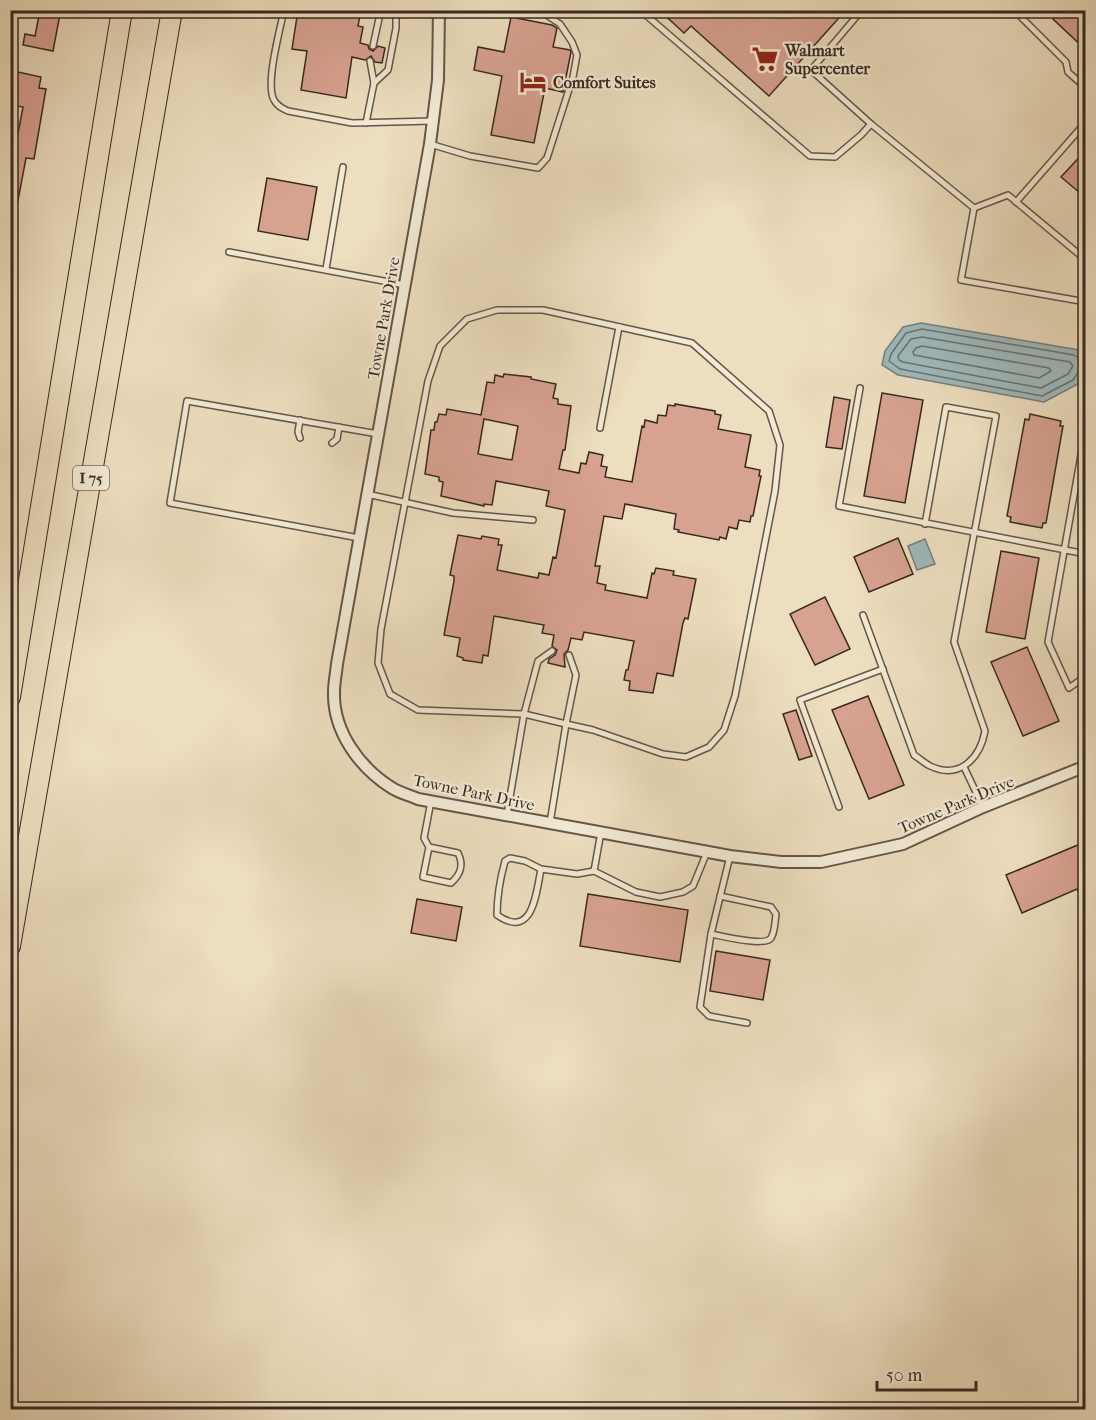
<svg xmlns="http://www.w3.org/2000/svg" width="1096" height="1420" font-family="'IM FELL French Canon',serif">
<rect width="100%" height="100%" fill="#eddebf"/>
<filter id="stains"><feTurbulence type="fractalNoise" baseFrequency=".00333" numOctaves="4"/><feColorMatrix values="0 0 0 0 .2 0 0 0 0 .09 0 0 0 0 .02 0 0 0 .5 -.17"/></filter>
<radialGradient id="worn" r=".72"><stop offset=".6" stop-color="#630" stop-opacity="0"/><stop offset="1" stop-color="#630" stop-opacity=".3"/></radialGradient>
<!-- water -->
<g fill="#9eb9bd" stroke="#747f7f" stroke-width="1.5">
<polygon points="921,323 1079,350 1085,358 1085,371 1078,384 1044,402 898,375 882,365 885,351 903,327"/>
<polygon points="925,539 935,564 917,570 908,546"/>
</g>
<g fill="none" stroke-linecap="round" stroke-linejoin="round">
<!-- shore -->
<g stroke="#6a716f" stroke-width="1.5">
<polygon points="922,337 1070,362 1073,366 1068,374 1041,388 903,362 899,360 898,356 911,339"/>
<polygon points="922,346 1049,368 1051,371 1039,378 914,355 913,352 916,348"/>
<polyline points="1086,361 1081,360 1074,355 922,329 906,333 891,354 889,361 900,369 1042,396 1073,380 1079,371 1086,369"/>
</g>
</g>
<!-- building -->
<g fill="#d8a291" stroke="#362921" stroke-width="1.5" fill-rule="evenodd">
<polygon points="40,10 60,14 53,51 23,45 25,34 35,36"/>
<polygon points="298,10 361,10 358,26 363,27 360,43 368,45 369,49 373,51 378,46 385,48 382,63 375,62 371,56 365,60 352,57 346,98 301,90 307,51 292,49"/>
<polygon points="659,10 846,10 769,96 691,26 684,33"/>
<polygon points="1058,10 1086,10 1086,50 1053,19"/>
<polygon points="511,17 552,25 557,28 553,47 570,50 571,52 563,92 545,88 534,143 491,135 502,76 474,70 478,47 504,52"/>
<polygon points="18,72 41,77 39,88 46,89 34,159 26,158 16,211 10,211 10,143 16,144 23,107 12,105"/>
<polygon points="1086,150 1086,198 1061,177"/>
<polygon points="267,178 317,187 308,240 258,231"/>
<path d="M504,374L531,377V379L556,384L553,398L558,399V404L571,406L565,450H563L559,469L579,473L581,463L586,464L589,452L603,455L601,466L607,467L605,477L632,482L642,426L644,427L645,420L657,423L658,415L666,416L668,405L675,406V404L715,411V414L721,415L718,429L751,435L745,467L760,470L759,476H761L753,516H751L750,522L739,520L737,529L729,527L726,539L720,537L719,540L678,532L679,530L674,529L676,514L625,504L622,519L604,516L595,566H600L597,583L606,585L605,590L647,598L652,573L654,574L656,568L674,571L673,575L696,579L688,619L685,618L683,623L673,676L657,673L653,693L629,690L630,681L624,680L626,670H628L634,641L584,632L582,640L571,638L568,650L564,654L565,667L548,663L549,659L555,655L557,650L552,646L554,635L542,633L544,625L494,616L488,656L483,655L482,663L463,660V658L457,656L460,638L444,635L454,581V576L450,575L458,535L481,539L482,536L499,539L498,545H502L497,570L538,578L539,573L549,575L553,557L556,558L565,510L546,506L549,491L496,481L492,505L484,504V506L441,496L443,482L439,481V477L425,474L431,430H434L435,422H437L439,414L446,415L447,409L481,415L487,382L494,383L495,375L503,377ZM484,419L518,426L512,460L478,454Z"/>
<polygon points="882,393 923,400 905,503 864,496"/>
<polygon points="834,397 850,400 842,449 826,447"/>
<polygon points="1030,414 1061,421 1060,426 1063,426 1046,523 1043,523 1042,528 1010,522 1011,517 1007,516 1025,419 1029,420"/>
<polygon points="898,538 913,574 869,592 854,557"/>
<polygon points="1001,551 1039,558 1025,639 986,632"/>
<polygon points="825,597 850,649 815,665 790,614"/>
<polygon points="1027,647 1059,721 1023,736 991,662"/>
<polygon points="868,696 904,785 869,799 832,710"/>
<polygon points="796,710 812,756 799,760 783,714"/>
<polygon points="1085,842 1085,908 1077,889 1022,913 1006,875"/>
<polygon points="588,894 688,910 680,962 580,946"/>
<polygon points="417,899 462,907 456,941 411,933"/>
<polygon points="716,951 770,960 763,1000 710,991"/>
</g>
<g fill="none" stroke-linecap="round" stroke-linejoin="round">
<!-- service casing -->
<g stroke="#645648" stroke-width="8">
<g id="service">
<path d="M284,10C280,30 265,84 274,100C277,106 282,108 288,111L352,123L433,121"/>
<polyline points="640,10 810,156 835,157 861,135 871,124"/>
<polyline points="862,10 811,70 871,124 974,208 1008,195 1086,260"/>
<polyline points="1014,10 1066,62 1068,72 1086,88"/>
<polyline points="373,46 380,14 383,10"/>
<polyline points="370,61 374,83"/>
<polyline points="366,123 374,83 388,70 396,28 396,10"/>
<polyline points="430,144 470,156 538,168 547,158 573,77 577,55 572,42 560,24 539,10"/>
<polyline points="1016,202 1086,122"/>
<polyline points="974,208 961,280 1086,302"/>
<polyline points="229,252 405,285"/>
<polyline points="326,269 343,167"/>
<polyline points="860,388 839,506 1086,554"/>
<polyline points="300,420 298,432 300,438"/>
<polyline points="1086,427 1048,642 1069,688 1086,676"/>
<polyline points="600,428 619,327"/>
<polyline points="332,443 337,439 339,427"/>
<polyline points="367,494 453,513 533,520"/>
<polyline points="359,538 170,503 187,401 378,434"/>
<path d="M863,615L914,755C919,758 924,763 930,766C960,780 980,758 985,731L954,642L996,416L946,407L925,524"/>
<polyline points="552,651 538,661 524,714 566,724 576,675 569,655"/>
<polyline points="964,767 983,807"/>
<polyline points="839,807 800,700 883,669"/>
<polyline points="507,815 524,714 418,710 390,694 378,663 381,629 428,381 440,346 467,319 497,310 543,310 692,343 769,411 780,445 775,491 735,696 724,730 709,747 686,757 663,754 593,730 566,724 550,823"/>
<path d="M429,847L458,853C464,865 461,874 451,883L423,877L429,847L424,838L431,801"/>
<polyline points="730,856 711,934 700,1007 709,1016 747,1023"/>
<path d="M541,869C536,894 533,940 497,915C497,897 500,879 505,861L510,858L525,861L541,869L577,874L594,871L636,892L660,897L683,892L693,886L707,852"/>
<polyline points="594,871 601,832"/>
<path d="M711,934C722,936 765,947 771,938C775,932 775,921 776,914L771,907L720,896"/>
</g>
</g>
<!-- minor casing -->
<g stroke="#645648" stroke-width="14">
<path id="minor" d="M439,10L438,80L430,144L337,664C336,674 334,683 334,692C333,732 360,768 392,788C400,793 409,795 418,799L730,856L781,862H821L903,844L983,807L1086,766"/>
</g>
<!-- motorway casing -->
<g stroke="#362921" stroke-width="22">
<g id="motorway">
<polyline points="10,697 122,10"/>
<polyline points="10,946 172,10"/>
</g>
</g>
<!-- service -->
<use href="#service" stroke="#f3ead5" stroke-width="5"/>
<!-- minor -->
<use href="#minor" stroke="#f3ead5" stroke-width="10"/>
<!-- motorway -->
<use href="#motorway" stroke="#eddebf" stroke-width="20"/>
</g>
<!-- icons -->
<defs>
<g id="supermarket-bare" transform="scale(2.07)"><path d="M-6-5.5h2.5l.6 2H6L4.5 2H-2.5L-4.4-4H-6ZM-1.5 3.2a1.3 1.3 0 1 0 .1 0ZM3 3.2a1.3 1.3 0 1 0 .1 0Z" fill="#8f2418" stroke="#f3ead5" stroke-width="2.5" paint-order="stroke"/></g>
<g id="hotel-bare" transform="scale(2.07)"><path d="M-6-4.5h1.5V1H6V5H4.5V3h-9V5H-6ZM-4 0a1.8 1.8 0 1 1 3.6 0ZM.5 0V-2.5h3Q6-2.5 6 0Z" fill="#8f2418" stroke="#f3ead5" stroke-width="2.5" paint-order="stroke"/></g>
</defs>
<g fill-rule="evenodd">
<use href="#supermarket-bare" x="765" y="59"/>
<use href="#hotel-bare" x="533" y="82"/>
</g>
<g text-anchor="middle" stroke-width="4.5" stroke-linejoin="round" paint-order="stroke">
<!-- shield labels -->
<rect fill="#f3ead5" stroke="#6f6357" stroke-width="1.5" x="73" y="466" width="36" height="24" rx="4.5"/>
<g font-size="15" font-weight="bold" fill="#362921">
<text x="91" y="483">I 75</text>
</g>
<!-- poi labels -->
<g font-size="16" font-weight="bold" fill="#362921" stroke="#f3ead5" text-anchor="start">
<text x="785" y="56">Walmart<tspan x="785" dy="18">Supercenter</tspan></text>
<text x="553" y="88">Comfort Suites</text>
</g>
<!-- street labels -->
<g font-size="16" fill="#362921" stroke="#f3ead5">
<text transform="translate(383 318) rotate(-80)" y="6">Towne Park Drive</text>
<text transform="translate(474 792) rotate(12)" y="6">Towne Park Drive</text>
<text transform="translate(956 804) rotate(-23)" y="6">Towne Park Drive</text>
</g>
</g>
<!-- margin -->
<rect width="1096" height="1420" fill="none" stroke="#eddebf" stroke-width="36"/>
<rect x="12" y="12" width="1072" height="1396" fill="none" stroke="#362921" stroke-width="3"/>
<rect x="18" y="18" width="1060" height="1384" fill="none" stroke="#362921" stroke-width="1.5"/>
<!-- scale -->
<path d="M877 1381v9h99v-9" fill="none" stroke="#362921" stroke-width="3"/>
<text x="886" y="1381" font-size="18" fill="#362921" stroke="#f3ead5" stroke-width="4.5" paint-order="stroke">50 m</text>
<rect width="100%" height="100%" filter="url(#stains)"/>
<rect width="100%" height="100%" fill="url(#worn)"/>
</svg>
